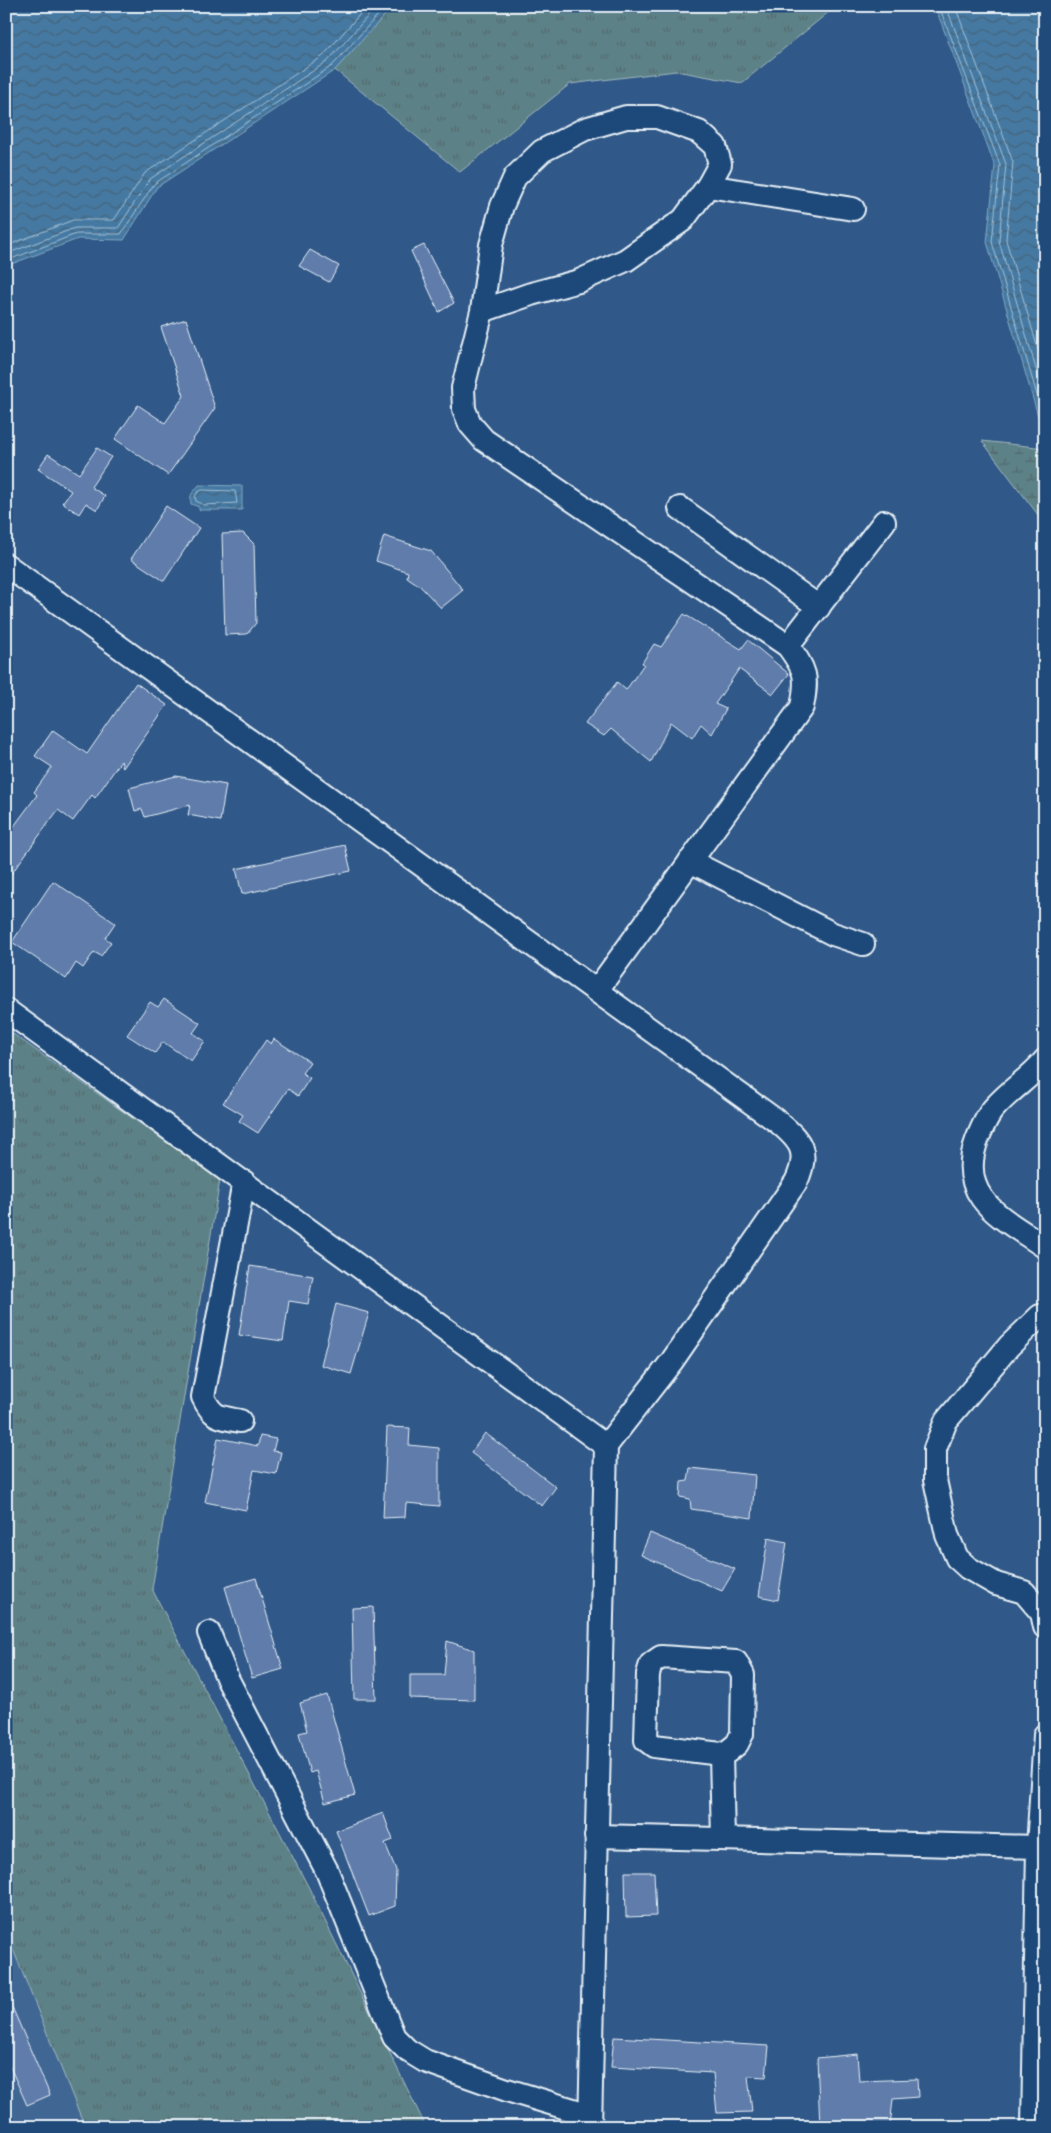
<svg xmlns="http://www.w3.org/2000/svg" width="1051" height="2133" font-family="Dekko,sans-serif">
<defs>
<pattern id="grass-tufts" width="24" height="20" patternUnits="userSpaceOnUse" patternTransform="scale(1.25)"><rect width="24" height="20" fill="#5c8186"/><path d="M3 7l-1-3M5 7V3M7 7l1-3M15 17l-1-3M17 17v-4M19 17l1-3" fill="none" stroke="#536a6e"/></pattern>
<pattern id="wetland-marsh" width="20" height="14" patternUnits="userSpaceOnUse" patternTransform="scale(1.25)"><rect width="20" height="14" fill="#5c8186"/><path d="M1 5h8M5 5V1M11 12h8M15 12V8" fill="none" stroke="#536a6e"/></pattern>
<pattern id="water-waves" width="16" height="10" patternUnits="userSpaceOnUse" patternTransform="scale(1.25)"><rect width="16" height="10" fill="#4479a2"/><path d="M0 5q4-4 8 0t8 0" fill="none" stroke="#45637a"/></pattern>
</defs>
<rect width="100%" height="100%" fill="#305888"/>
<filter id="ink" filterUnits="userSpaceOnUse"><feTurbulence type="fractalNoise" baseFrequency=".02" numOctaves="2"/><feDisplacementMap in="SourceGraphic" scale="10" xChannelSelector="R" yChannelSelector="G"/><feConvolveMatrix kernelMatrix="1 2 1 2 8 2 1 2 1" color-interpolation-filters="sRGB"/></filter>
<g filter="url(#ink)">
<!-- built -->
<polygon fill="#416694" points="6,1932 80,2113 85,2127 6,2127"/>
<!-- grass -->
<g fill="url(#grass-tufts)" stroke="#a2b9bf">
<polygon points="393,6 836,6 742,83 676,71 570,84 460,172 335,70"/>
<polygon points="6,1029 220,1180 152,1589 309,1888 426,2127 85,2127 6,1932"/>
</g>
<!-- wetland -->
<polygon fill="url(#wetland-marsh)" stroke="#a2b9bf" points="982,441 1045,448 1045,524"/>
<!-- water -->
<g fill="url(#water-waves)" stroke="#86a9c4">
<polygon points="6,6 393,6 335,70 157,187 124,240 78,239 6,266"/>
<polygon points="928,6 1045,6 1045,440 987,242 995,166 936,9"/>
<path d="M199,485L242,486V510H199V507L191,504C189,493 194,492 199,485Z"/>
</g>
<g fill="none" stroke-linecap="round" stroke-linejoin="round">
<!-- shore -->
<g stroke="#a6c1d6" stroke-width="1">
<polyline points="939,6 1000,165 992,242 1045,422"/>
<polyline points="946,6 1006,164 999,241 1045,400"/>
<polyline points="955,6 1013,162 1006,240 1045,373"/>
<polyline points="6,246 73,220 114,220 145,173 323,56 367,6"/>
<polyline points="6,254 75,228 118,228 150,179 328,61 377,6"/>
<polyline points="6,261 76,234 121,234 154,184 332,66 386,6"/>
<polygon points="202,490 235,491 237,503 204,505 196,501 195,497 197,493"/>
</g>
</g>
<!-- building -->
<g fill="#5e7cab" stroke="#e8f1f8">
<polygon points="424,245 454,303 439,312 411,251"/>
<polygon points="310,250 339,266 329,282 299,266"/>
<polygon points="186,319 215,408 168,475 115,439 138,405 165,423 184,396 161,327"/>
<polygon points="97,448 111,457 91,487 105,496 97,510 86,503 79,514 62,503 71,491 38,469 48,454 79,474"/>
<polygon points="166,506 199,528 164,581 131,559"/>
<polygon points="243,533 254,544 256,623 247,634 225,635 222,534"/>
<polygon points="384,536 431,551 463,590 441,608 420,586 407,577 408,572 376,561"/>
<polygon points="684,614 741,649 748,640 789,674 773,694 739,669 715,704 726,709 712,734 701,724 692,738 671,722 651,762 611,729 604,736 585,724 617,682 626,690 644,664 642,663 654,644 661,647"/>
<polygon points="136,683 167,705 123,768 121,761 95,798 92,795 73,821 58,810 6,881 6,837 37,795 34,792 52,767 35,756 53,730 87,754"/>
<polygon points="176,776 226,785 220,821 188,815 190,805 145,817 142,809 135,811 129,788"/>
<polygon points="345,845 351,871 242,894 236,869"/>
<polygon points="53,881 115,923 105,938 111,942 101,956 94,952 83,968 76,963 66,979 12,942"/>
<polygon points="164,999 200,1023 193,1033 205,1041 191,1061 163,1042 155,1053 127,1035 150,1002 158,1007"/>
<polygon points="274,1039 310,1062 302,1073 310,1078 298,1096 288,1089 258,1133 239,1121 243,1115 223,1103 266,1040 271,1044"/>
<polygon points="250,1266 313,1276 308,1304 289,1301 283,1341 239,1335"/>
<polygon points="336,1304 369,1313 351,1374 321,1365"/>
<polygon points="387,1427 410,1428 409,1445 439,1448 439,1506 406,1503 405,1517 383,1518"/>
<polygon points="485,1433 556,1487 542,1506 471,1453"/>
<polygon points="260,1436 276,1439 273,1451 281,1452 276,1474 254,1470 246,1510 205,1502 218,1438 258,1446"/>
<polygon points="690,1468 755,1475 752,1518 691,1509 690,1499 680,1497 681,1482 688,1481"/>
<polygon points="650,1533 735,1569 722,1591 641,1555"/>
<polygon points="768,1538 787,1542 778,1600 759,1596"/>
<polygon points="256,1578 283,1669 252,1678 225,1587"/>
<polygon points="373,1607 376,1699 354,1699 352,1608"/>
<polygon points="447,1641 474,1650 474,1700 410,1698 410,1675 444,1675"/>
<polygon points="327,1695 355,1795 325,1803 316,1771 310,1773 299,1733 307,1731 300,1703"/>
<polygon points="383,1813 393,1840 385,1843 396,1870 395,1906 369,1916 336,1831"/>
<polygon points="625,1872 654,1872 656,1916 626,1917"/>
<polygon points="6,1993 50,2095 27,2105 6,2058"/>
<polygon points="614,2037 769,2046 766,2077 748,2076 752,2112 717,2113 713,2073 611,2067"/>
<polygon points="857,2054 859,2081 917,2079 918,2097 893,2099 890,2127 820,2127 817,2058"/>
</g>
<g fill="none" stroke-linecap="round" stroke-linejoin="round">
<!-- minor casing -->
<g stroke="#e8f1f8" stroke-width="26">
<g id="minor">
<polyline points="708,186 853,209"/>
<path d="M482,311L531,294L579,281L626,260L683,220L708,186L720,164L715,146L699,132L657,117H626L585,129L542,151L515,177L502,206L491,245L482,311L463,388L464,409L470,424L484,440L788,646C806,671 808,676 802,707L597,990"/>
<polyline points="680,508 819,607"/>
<path d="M6,565L778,1122C801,1141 810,1152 796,1182L672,1361L606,1446L6,1010"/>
<polyline points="788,646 884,522"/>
<polyline points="690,861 833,934 863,944"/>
<path d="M1045,1060C1029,1079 1011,1089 995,1107C987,1115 981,1130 977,1140C955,1199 1005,1219 1045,1247"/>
<polyline points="1045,1315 1040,1316 1009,1346 946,1421 935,1449 935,1480 947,1535 957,1558 968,1568 996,1584 1024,1592 1042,1613 1045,1627"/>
<path d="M240,1421C219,1417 213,1418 203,1397L244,1182"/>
<polyline points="209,1633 228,1680 327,1871 394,2037 407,2050 425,2061 507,2090 590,2115"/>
<polyline points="721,1754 654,1746 646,1740 648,1674 651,1664 661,1657 736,1662 743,1675 742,1734 737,1744 727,1752 721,1754 723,1839"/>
<polyline points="596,1836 1038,1847"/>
<polyline points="590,2127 606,1446"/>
<polyline points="1033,2127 1038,1847 1045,1735"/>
</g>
</g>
<!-- minor -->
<use href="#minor" stroke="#1f4a7a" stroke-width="22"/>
</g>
</g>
<!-- margin -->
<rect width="1051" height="2133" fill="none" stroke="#1f4a7a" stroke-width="25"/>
<rect x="12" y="12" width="1026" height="2108" fill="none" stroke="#e8f1f8" stroke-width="2" filter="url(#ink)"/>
</svg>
